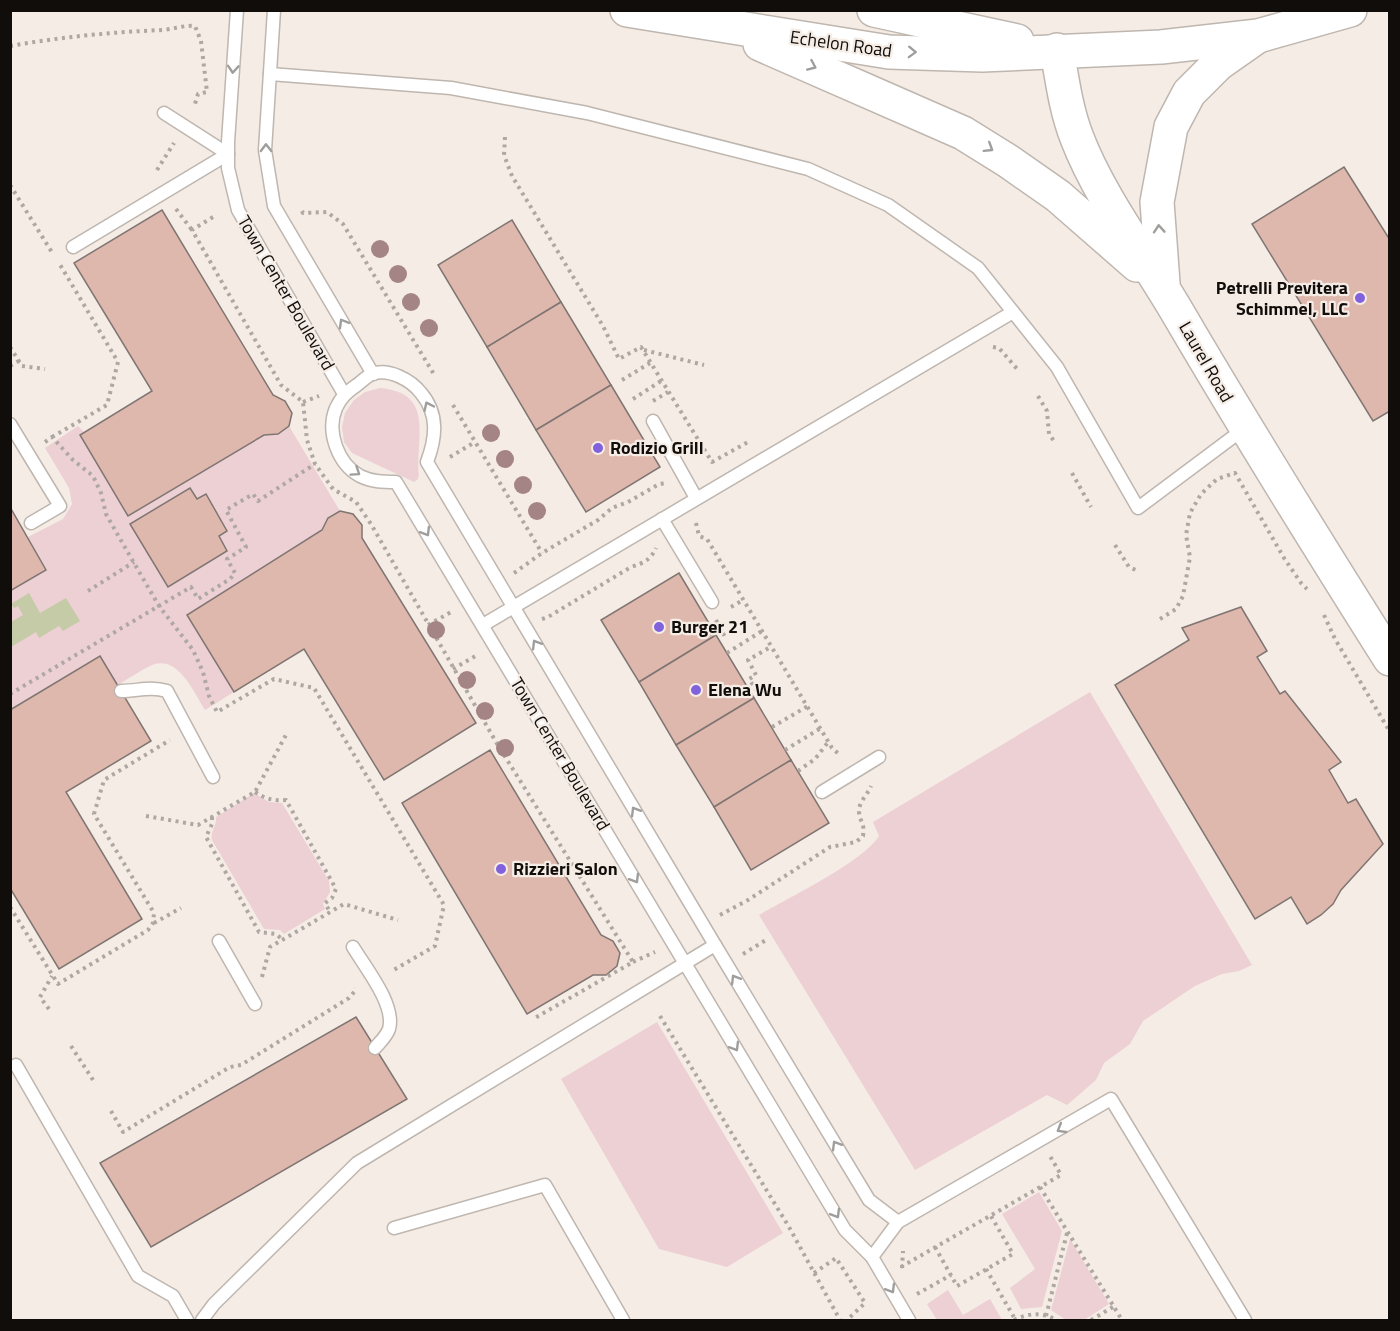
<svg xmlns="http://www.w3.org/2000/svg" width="1400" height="1331" font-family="'Titillium Web',sans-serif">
<rect width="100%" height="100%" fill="#f5ece5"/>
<!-- green -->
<g fill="#edd0d4">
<path d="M380,388C436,393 415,438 419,475L418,479L414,482L352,453L344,442L342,427L345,413L354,400L365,392Z"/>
<path d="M78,426L84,432L80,435L129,516L264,435L278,434L289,426L340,511L328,518L322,530L187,615L234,692L205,710C194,693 180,658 155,664C147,666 127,680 117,685L100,656L11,710V591L46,570L28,537L63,519L72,504L69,488L45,448Z"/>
<path d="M1090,692L1252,965L1239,971L1222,974L1195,986L1143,1021L1130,1044L1104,1063L1096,1080L1067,1105L1047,1095L915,1170L759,915C788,898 863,862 879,836L873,822Z"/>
<path d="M254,793L269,802L282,803L329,881L330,892L323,904L325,909L284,934L280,930L264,929L212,840C210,831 217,826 216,817Z"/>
<polygon points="657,1022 783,1233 727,1267 659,1249 561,1079"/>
<polygon points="1039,1192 1062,1231 1042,1307 1021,1309 1010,1288 1035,1269 1002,1214"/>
<polygon points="1070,1239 1109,1304 1084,1320 1066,1320 1051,1310"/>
<polygon points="948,1290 963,1315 990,1299 1002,1320 937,1320 927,1304"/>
</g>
<!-- water -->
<polygon fill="#c5caa7" points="29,593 40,613 66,598 80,621 63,631 59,626 39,638 36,632 11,647 11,622 23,615 18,606 14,608 11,604"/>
<!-- building -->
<g fill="#dfb8ad" stroke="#7f7572" stroke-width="1.5">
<polygon points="1344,167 1390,240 1390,411 1373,421 1252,224"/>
<polygon points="162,210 273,395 285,401 292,413 289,426 278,434 264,435 128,516 80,435 152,391 74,263"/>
<polygon points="512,220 561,302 487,347 438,265"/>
<polygon points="561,302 611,385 536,430 487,347"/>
<polygon points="611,385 660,467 586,512 536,430"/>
<polygon points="190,488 197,499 206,494 227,531 219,536 227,551 168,587 130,524"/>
<polygon points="10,507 46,570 10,591"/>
<polygon points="340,511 353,514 362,525 362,538 476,723 384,780 304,649 234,692 187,615 322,530 328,518"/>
<polygon points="679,573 716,635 639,682 601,620"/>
<polygon points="1241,607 1267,651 1257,657 1280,694 1285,691 1341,762 1329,770 1348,803 1356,799 1383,844 1341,890 1333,904 1321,915 1307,924 1291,897 1255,919 1115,685 1189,640 1182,628"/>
<polygon points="716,635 754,698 676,745 639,682"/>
<polygon points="100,656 151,741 66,792 142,919 59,969 10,888 10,710"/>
<polygon points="754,698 791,760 714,807 676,745"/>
<polygon points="490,750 601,935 613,941 620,953 617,966 606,975 593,975 527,1014 402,803"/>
<polygon points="791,760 829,823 751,870 714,807"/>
<polygon points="356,1017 407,1099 151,1247 100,1163"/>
</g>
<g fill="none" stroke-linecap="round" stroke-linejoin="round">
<!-- lane casing -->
<g stroke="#beb6af" stroke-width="15">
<g id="lane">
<polyline points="237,10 228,142 228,168 238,210 344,394"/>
<polyline points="274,10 265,150 274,206 373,374"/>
<polyline points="270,74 451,88 587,113 808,169 888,205 978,268 1057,367 1138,508 1245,428"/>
<polyline points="73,247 228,154 164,113"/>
<polyline points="653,421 696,498"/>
<polyline points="10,424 60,506 31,523"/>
<polyline points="662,519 712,602"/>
<polyline points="483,625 1013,312"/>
<path d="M121,691C138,691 150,686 167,691L213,777"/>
<polyline points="822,792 879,757"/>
<polyline points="219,941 255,1004"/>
<path d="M353,947C365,967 396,1005 389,1029C386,1037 380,1042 375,1048"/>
<polyline points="16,1065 138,1276 173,1296 187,1320"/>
<path d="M898,1222L869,1200L715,945L427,462C436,438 439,414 421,393C411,380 389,368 372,374C367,376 361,382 357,385C347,392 341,397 336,408C326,432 338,464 360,476C372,482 384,482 396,482L845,1230L872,1257L909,1320"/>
<polyline points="394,1228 545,1185 623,1320"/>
<polyline points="872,1257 898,1222 1111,1099 1245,1320"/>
<polyline points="202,1320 214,1304 357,1163 715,945"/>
</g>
</g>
<!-- secondary casing -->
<g stroke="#beb6af" stroke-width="36">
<g id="secondary">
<polyline points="627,10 889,52 982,55 1161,47 1258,36 1350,10"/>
<polyline points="874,10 1017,41"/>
<polyline points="760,44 963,133 1008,161 1058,196 1137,265"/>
<path d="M1057,50C1062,79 1066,110 1077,138C1100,198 1146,258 1179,315C1247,431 1318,545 1390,659"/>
<polyline points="1163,283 1157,202 1171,127 1189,93 1218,64 1255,38"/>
</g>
</g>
<!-- path -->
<g stroke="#aea7a2" stroke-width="4" stroke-dasharray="3 4.5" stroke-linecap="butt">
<path d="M10,46C61,37 112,32 163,30C174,29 184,25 195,26L201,41L207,92L198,94L194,107"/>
<polyline points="505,137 504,155 512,176 603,326 619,359 641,347 712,462 748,442"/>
<polyline points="157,170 174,143"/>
<polyline points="10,185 53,254"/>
<polyline points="176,209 192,230"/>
<polyline points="302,211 303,213 327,212 343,224 435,376"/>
<polyline points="213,217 192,230 281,385 303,402 307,440 315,464 333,489 356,502 371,524 496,742 633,962 533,1019"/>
<polyline points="10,347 22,366 45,369"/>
<polyline points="993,347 999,348 1018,370"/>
<polyline points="644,350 704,365"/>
<polyline points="10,366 19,361"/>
<polyline points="622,380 650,363"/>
<polyline points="1038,396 1047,411 1049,434 1054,441"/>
<polyline points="633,399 661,381"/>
<polyline points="653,401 668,392"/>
<polyline points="303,402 319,396"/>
<polyline points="453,405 542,553"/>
<polyline points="52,437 107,405 118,362 59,263"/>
<polyline points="45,442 52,437 73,460 93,476 101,493 106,514 123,544 159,606 193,650 203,672 209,696 217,712 274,679 314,688 444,905 435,946 392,971"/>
<polyline points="450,457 475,442"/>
<polyline points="1072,473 1091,507"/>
<polyline points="696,523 699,536 707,539 832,748 840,755"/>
<polyline points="1115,545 1129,567 1136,570"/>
<polyline points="514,573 542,553 598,520 612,508 628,502 659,484 667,483"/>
<polyline points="88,591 134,562"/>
<polyline points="731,607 743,600"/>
<polyline points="1324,615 1335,639 1390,732"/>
<path d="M542,619L548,617L631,567C643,563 650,561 656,548"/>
<polyline points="1160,619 1176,609 1183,596 1190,557 1186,535 1190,513 1201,494 1217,479 1235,473 1284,558 1301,583 1307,589"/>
<polyline points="716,620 726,639"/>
<polyline points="428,625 451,612"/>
<polyline points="727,653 762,631"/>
<polyline points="453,669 477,655"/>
<polyline points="757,691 749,679 756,675 748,660 772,646"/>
<polyline points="10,694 191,587 198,599 230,579 235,573 227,559 246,547 226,510 253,494 258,501 315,464"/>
<polyline points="772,727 808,706"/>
<polyline points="785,750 821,728"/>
<polyline points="798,771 815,759 829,741"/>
<path d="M255,792C266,799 273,801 286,800L336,889L332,898L325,903L330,912"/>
<polyline points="146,816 198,825 255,792 287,733"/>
<polyline points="212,817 212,824 206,837 259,932 276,934 283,940"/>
<polyline points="10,907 58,984 148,930 153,923 154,913 94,814 104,780 170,740"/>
<path d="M720,915L748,900L830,847L856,842L863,836C865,822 860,823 859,812C858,803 868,794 871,786"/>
<polyline points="154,923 181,908"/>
<polyline points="743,954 766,940"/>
<polyline points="633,962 655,952"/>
<polyline points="262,977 270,947 344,904 398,920"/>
<polyline points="49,1009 40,997 52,976"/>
<polyline points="660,1016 789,1227 840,1320"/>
<polyline points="71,1046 93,1080"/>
<polyline points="111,1111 123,1132 230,1067 241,1065 349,998 355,991 354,988"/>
<polyline points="1040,1187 1122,1320"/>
<polyline points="935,1247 957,1286 1013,1254 991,1216"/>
<polyline points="901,1267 1061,1175 1050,1156"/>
<polyline points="902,1268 903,1251"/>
<polyline points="986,1269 1015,1319"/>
<polyline points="814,1273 836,1258 865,1303 847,1320"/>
<polyline points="917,1294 951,1275"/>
<polyline points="1046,1316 1067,1233"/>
<path d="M1014,1320C1028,1313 1042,1312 1056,1320"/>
<polyline points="1091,1320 1113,1307"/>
</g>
<!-- lane -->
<use href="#lane" stroke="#fff" stroke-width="12"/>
<!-- secondary -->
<use href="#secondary" stroke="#fff" stroke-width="33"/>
</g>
<!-- trees -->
<g fill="#a58486">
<circle cx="380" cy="249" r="9"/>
<circle cx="398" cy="274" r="9"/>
<circle cx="411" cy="302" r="9"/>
<circle cx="429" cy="328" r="9"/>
<circle cx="491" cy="433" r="9"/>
<circle cx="505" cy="459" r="9"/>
<circle cx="523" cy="485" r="9"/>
<circle cx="537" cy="511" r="9"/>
<circle cx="436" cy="630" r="9"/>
<circle cx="467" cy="680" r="9"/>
<circle cx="485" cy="711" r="9"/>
<circle cx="505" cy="748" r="9"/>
</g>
<!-- one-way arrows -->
<defs><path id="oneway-chevron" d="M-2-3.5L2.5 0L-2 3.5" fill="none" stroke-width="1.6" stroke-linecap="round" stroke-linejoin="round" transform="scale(1.5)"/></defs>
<g stroke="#9f9e9d">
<use href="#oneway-chevron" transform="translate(912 52) rotate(2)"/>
<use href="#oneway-chevron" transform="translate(812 66) rotate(24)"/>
<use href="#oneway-chevron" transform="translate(233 69) rotate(94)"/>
<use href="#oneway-chevron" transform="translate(266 148) rotate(-91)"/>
<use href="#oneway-chevron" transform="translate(989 148) rotate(32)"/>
<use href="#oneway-chevron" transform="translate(1159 229) rotate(-94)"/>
<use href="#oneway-chevron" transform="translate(343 323) rotate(-120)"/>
<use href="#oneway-chevron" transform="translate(428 406) rotate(-115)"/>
<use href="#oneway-chevron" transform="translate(356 472) rotate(34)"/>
<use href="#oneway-chevron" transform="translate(426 532) rotate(59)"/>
<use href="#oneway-chevron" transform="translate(536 644) rotate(-121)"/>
<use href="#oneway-chevron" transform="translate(635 811) rotate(-121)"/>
<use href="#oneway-chevron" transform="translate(635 879) rotate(59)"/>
<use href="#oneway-chevron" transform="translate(735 979) rotate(-121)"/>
<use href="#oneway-chevron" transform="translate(735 1047) rotate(59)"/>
<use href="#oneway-chevron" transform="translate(1061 1129) rotate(149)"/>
<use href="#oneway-chevron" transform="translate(836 1145) rotate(-121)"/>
<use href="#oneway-chevron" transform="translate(836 1214) rotate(59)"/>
<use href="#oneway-chevron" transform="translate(891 1289) rotate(59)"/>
</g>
<!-- markers -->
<g fill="#8261dc" stroke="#f5ece5" stroke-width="2">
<circle cx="1360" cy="298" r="6"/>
<circle cx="598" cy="448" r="6"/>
<circle cx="659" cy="627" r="6"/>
<circle cx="696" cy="690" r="6"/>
<circle cx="501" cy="869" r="6"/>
</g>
<g text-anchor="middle" stroke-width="4.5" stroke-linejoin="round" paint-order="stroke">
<!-- street labels -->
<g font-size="18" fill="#100d0b" stroke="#f5ece5">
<text transform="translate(841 44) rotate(8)" y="6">Echelon Road</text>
<text transform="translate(286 293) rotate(60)" y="6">Town Center Boulevard</text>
<text transform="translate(1206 362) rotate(60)" y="6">Laurel Road</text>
<text transform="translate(560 754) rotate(59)" y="6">Town Center Boulevard</text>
</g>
<!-- poi labels -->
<g font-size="18" font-weight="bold" fill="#100d0b" stroke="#f5ece5" text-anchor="start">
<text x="1348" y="294" text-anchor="end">Petrelli Previtera<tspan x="1348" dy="21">Schimmel, LLC</tspan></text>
<text x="610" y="454">Rodizio Grill</text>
<text x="671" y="633">Burger 21</text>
<text x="708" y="696">Elena Wu</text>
<text x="513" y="875">Rizzieri Salon</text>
</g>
</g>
<!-- border -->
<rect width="1400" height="1331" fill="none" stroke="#100d0b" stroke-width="24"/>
</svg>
